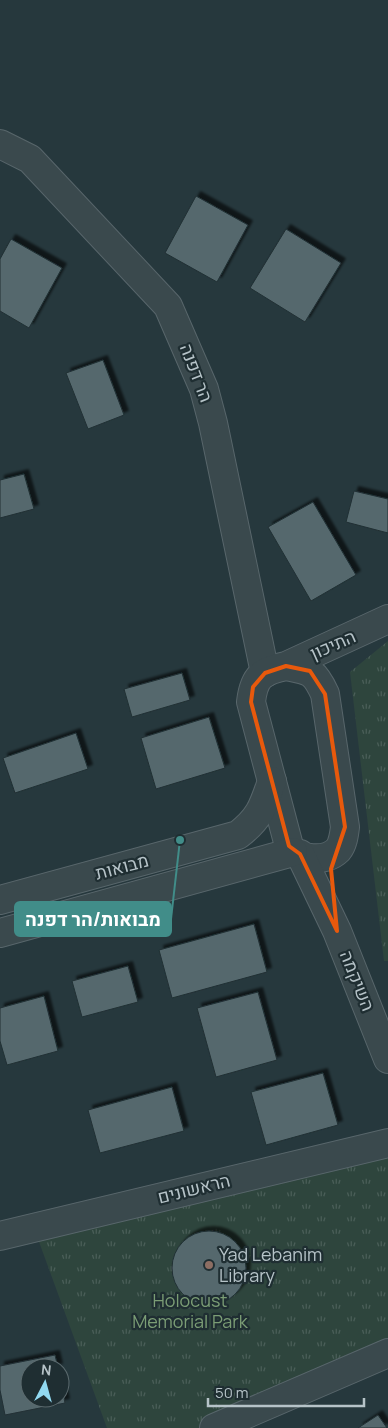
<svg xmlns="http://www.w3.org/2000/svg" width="388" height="1428" font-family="Manrope,Heebo,sans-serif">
<defs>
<pattern id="park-tufts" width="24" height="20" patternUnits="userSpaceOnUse" patternTransform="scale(1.25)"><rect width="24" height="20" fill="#2e453d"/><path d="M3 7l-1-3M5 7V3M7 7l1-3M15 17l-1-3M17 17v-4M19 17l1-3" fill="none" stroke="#4a5e58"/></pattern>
<filter id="shadow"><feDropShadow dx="4.5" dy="-4.5" stdDeviation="1" flood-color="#0009"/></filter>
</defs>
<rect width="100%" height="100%" fill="#26383d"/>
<!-- park -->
<g fill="url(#park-tufts)">
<polygon points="388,641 388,961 384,961 350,672"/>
<polygon points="388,1143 388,1353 214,1428 107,1428 34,1228"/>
</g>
<!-- building -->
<g fill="#54686d" stroke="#213034" filter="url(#shadow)">
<polygon points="196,196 248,225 217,282 165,253"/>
<polygon points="286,229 341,263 305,322 250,288"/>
<polygon points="11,239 62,268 29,328 0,311 0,259"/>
<polygon points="103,360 124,415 88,429 66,373"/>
<polygon points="24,474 34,509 0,518 0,480"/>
<polygon points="354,491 388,499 388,533 346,522"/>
<polygon points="313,502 356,575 311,601 268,527"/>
<polygon points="182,673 190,700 132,717 124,689"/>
<polygon points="209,717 225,768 156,789 141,738"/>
<polygon points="76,733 88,769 15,793 3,758"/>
<polygon points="254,924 267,972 172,998 159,950"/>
<polygon points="128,966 138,1002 82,1017 72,981"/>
<polygon points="258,992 277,1060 216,1077 197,1008"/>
<polygon points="44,996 58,1051 7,1065 0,1041 0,1008"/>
<polygon points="323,1073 338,1125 266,1145 251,1092"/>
<polygon points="172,1087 184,1131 100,1153 88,1110"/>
<circle cx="209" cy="1268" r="37"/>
<polygon points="55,1355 58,1368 30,1368 30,1398 60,1398 60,1379 65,1403 5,1415 0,1390 0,1366"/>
<polygon points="378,1415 387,1428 358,1428"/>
</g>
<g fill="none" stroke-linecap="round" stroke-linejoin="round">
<!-- minor casing -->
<g stroke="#58666b" stroke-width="30">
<g id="minor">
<polyline points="0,144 30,159 168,306 204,389 213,423 265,673"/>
<path d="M286,666C310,671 314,670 325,694L345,827C344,835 343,844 338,850C325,863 298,860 289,846L251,702C254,676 262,671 286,666L388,619"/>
<polyline points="300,854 337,931 388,1059"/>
<path d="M0,900L238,835C260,818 263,807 272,781"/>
<polyline points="0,933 293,852"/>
<polyline points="0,1236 388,1143"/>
<polyline points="214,1428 388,1353"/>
</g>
</g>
<!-- minor -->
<use href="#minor" stroke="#3a494d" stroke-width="28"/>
</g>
<!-- marked area -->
<path fill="none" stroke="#e8590c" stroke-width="4" stroke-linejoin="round" d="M286,666L310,671L325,694L345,827L331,869L337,931L300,854L289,846L251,702L253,687L265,673Z"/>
<!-- markers -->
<circle fill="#8d6e63" stroke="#1f2e32" stroke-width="2" cx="209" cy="1265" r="5"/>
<g text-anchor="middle" stroke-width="4.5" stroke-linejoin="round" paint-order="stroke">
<!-- street labels -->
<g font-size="18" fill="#b6c3c8" stroke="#1f2e32">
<text transform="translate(196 373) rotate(69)" y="6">הר דפנה</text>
<text transform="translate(333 645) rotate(-24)" y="6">התיכון</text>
<text transform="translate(122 867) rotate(-15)" y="6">מבואות</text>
<text transform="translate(357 981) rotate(68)" y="6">השיקמה</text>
<text transform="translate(194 1189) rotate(-14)" y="6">הראשונים</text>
</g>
<!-- poi labels -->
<g font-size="18" fill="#b6c3c8" stroke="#1f2e32" text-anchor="start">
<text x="219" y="1261">Yad Lebanim<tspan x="219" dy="21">Library</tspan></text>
</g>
<!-- park labels -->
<g font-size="18" fill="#7b9d75" stroke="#1f2e32">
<text x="190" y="1307">Holocust<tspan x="190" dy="21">Memorial Park</tspan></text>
</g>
</g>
<!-- callouts -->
<path fill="none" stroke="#418d89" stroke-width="2" d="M180 840L171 919"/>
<circle fill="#418d89" stroke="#1f2e32" stroke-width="2" cx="180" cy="840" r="5"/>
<rect fill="#418d89" stroke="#418d89" stroke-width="2" x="15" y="902" width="156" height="34" rx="5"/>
<g font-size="19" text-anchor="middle" font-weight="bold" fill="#fff">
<text x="93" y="926">מבואות/הר דפנה</text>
</g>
<!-- north arrow -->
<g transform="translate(45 1383) rotate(6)"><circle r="24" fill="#1f2e32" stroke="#5b6a6e"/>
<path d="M0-4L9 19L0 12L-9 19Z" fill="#91d9f1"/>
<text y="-8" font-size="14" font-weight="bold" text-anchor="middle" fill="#b6c3c8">N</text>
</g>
<!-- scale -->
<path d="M208 1398v8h156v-8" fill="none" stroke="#b6c3c8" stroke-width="2.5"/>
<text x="215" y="1398" font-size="15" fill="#b6c3c8" stroke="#1f2e32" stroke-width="4" paint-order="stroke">50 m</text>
</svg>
